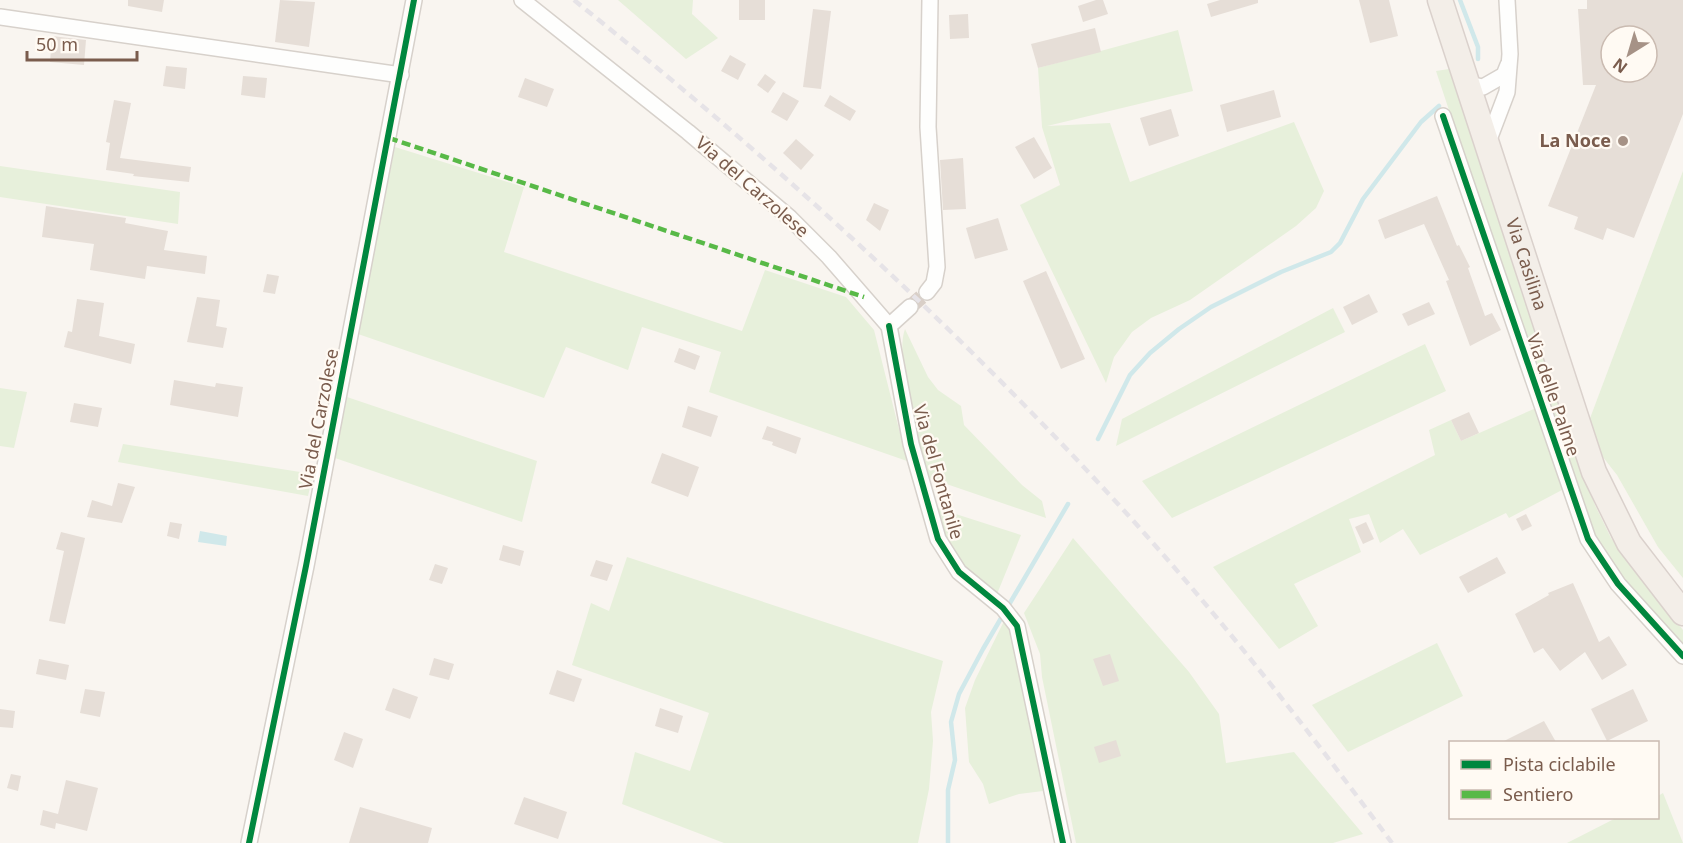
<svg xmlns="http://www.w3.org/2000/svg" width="1683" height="843" font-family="'Noto Sans',sans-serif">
<rect width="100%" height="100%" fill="#f9f5f0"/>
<!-- green -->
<g fill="#e7f0db">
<polygon points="618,0 693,0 692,14 718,38 686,59"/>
<polygon points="1178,30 1193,91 1047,126 1110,123 1130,182 1294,122 1324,191 1316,208 1296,226 1190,300 1151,318 1132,332 1114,357 1106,383 1020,205 1060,185 1042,127 1038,68"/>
<polygon points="1449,69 1595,505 1611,538 1632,567 1683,630 1683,647 1623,578 1598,543 1578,499 1436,71"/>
<polygon points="395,147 524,187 504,252 742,331 765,270 846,297 874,330 907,461 709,392 721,352 642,327 628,370 566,347 544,398 358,334"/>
<polygon points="0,166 180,192 178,224 0,197"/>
<polygon points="1683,171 1683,578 1658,547 1617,475 1599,452 1589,421"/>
<polygon points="1333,308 1345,332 1116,446 1122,419"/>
<path d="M905,329L928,377L938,390L961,406L964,425L1022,485L1042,501L1046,518L926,477C920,444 894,357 905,329Z"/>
<polygon points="1425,344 1446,391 1172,518 1142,481"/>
<polygon points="0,388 27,392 14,448 0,446"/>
<polygon points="347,397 537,461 522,522 335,458"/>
<polygon points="1536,408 1562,490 1509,518 1506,513 1420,555 1403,529 1380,543 1369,514 1349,519 1361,552 1294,584 1318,626 1279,649 1213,567 1435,455 1429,430 1451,420 1461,441"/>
<polygon points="123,444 313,474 308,496 118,462"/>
<path d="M934,507L1021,535L997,594C956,564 952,555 934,507Z"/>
<polygon points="1073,538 1189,672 1219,714 1226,763 1294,752 1363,834 1333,843 1076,843 1042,677 1040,654 1024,613"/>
<polygon points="627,557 943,661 931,712 933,741 929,789 918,843 724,843 622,804 635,752 690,771 709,713 572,665 591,603 609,611"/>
<polygon points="1005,619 1013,636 1043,791 1019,794 989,804 983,784 969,762 965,708 975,680"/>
<polygon points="1437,643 1463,696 1348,752 1312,705"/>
<polygon points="1663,793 1683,843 1567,843 1616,818 1658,818 1658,796"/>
</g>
<!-- water -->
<polygon fill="#d0e8ea" points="200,531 227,536 226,546 198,542"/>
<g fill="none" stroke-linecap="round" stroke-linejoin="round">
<!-- stream -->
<g stroke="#d0e8ea" stroke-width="4.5">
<polyline points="1460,0 1478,47 1478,59"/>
<polyline points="1098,439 1130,375 1150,353 1179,329 1211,307 1281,272 1331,252 1340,243 1363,199 1421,122 1439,106"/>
<polyline points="948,843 948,790 955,760 951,722 959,694 983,649 1068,504"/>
</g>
</g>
<!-- building -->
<g fill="#e6ded7" fill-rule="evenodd">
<polygon points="128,0 164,0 162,12 128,6"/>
<polygon points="280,0 315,2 309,47 275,42"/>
<rect x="739" y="0" width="26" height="20"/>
<polygon points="1096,0 1103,0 1108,14 1083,22 1078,6"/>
<polygon points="1220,0 1258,0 1258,3 1211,17 1207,4"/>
<polygon points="1359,0 1389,0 1398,36 1370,43"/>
<path d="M1587,0H1683V114L1634,238L1607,228L1603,240L1574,229L1578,217L1548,206L1596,85H1583L1578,9H1587ZM1611,36H1647V72H1611Z"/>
<polygon points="813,9 831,11 821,89 803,87"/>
<polygon points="968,14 969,38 950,39 949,15"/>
<polygon points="1095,28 1101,52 1038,68 1031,44"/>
<polygon points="52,36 86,40 84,65 50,62"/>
<polygon points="730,55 746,64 738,80 721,71"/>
<polygon points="166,66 187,68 185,89 163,86"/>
<polygon points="765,74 776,82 768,93 757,85"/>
<polygon points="243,76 267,78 265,98 241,95"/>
<polygon points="525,78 554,89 547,107 518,97"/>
<polygon points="1274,90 1281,117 1227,132 1220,105"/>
<polygon points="783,92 799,101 787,121 771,112"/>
<polygon points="830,95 856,111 850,121 824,106"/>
<polygon points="114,100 131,103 120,158 191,167 189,182 133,176 134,174 106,170 110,143 106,142"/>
<polygon points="1171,109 1179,136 1149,146 1140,118"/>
<polygon points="1034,137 1052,168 1034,179 1015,147"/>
<polygon points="796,139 814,155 801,170 783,153"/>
<polygon points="963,158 966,209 943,210 940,160"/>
<polygon points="1437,196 1457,246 1459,245 1470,267 1468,268 1485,316 1492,313 1501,330 1470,346 1446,281 1449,280 1424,224 1385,239 1378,220"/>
<polygon points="874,203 889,210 880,231 866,220"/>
<polygon points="46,206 126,218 125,223 168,231 164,250 207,256 205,274 147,266 145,279 90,270 94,244 42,237"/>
<polygon points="998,218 1008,250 975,259 966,228"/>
<polygon points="1046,271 1085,359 1061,369 1023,281"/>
<polygon points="267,274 279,276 275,294 263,292"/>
<polygon points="1369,294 1378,312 1352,325 1343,307"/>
<polygon points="197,297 220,300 216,326 227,328 223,348 187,342"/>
<polygon points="77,299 104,303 99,336 135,344 131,364 64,347 68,331 72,332"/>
<polygon points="1429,302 1435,314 1408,326 1402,314"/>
<polygon points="679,348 700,356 695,370 674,362"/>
<polygon points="174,380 215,387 216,383 243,387 238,417 170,405"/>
<polygon points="74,403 102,408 98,427 70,422"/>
<polygon points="688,406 718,416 711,437 682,427"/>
<polygon points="1469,412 1479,433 1461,441 1451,420"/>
<polygon points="767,426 801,438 796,454 772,445 773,442 762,439"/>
<polygon points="662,453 699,467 688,497 651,483"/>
<polygon points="118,483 135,487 122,523 87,517 92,500 112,506"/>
<polygon points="1526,514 1532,526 1522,531 1516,519"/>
<polygon points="170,522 182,524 179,539 167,536"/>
<polygon points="1366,522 1374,539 1363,544 1355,527"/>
<polygon points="61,532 85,538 65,624 49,621 64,551 56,549"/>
<polygon points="503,545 524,551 520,566 499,560"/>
<polygon points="1497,557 1506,573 1468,593 1459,577"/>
<polygon points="596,560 613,565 607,581 590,576"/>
<polygon points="435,564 448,568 442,584 429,580"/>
<polygon points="1573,583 1599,642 1609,636 1627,665 1602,680 1585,652 1560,671 1543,648 1534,653 1515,614 1549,595 1548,593"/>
<polygon points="1110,654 1119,681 1103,686 1093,659"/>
<polygon points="434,658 454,664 449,680 429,675"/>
<polygon points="39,659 69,665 66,680 36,674"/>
<polygon points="557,670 582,679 574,702 549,694"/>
<polygon points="393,688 418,697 410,719 385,710"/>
<polygon points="85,689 105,692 100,717 80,713"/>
<polygon points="1633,689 1648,721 1607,741 1591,709"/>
<polygon points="660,708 683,716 678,733 655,726"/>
<polygon points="0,709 15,711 13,728 0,727"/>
<polygon points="1544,721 1556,742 1502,742"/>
<polygon points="344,732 363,739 353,768 334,760"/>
<polygon points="1116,740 1121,756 1099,763 1094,747"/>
<polygon points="11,774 21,776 18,791 7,788"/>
<polygon points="66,780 98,788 87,831 56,823 55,829 40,825 43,810 58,814"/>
<polygon points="524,797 567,812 558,839 514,824"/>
<polygon points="360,807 432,828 428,843 349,843"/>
</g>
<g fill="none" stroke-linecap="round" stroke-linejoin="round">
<!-- street-tunnel -->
<polyline stroke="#d9cfc7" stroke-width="15" stroke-dasharray="15 8" stroke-linecap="butt" points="910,307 927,292"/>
<!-- street casing -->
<g stroke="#d7d1cb" stroke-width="18">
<g id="street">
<polyline points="522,0 688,132 790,218 829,257 889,326"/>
<polyline points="0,17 401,75"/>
<polyline points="1468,84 1483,87 1504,75 1508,65"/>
<polyline points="1443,116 1588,539 1618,584 1683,656"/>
<polyline points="1488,142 1507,92 1510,54 1507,0"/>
<polyline points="927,292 934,283 937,267 928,127 930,0"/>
<polyline points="889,326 911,444 938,539 959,572 1003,608 1017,626 1063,843"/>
<polyline points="889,326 910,307"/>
<polyline points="249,843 306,566 414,0"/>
</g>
</g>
<!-- primary casing -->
<g stroke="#dad1cc" stroke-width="27">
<g id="primary">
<path id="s1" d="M1440,0L1594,472L1629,543L1683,613"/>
</g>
</g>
<!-- street -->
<use href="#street" stroke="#fefefd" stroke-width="15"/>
<!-- primary -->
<use href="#primary" stroke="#f3eee8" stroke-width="24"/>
<!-- rail -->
<path stroke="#e6e3e7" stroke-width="4.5" stroke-dasharray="9 6" stroke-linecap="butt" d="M574,0C770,157 959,329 1128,515C1222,619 1309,731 1392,843"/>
<!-- quiet -->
<polyline stroke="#58b947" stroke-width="4.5" stroke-dasharray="9 4.5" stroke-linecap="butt" points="389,138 864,297"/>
<!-- cycleway casing -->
<g stroke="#fffaf3" stroke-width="10">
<g id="cycleway">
<polyline points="1443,116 1588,539 1618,584 1683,656"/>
<polyline points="889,326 911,444 938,539 959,572 1003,608 1017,626 1063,843"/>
<polyline points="249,843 306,566 414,0"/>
</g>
</g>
<!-- cycleway -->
<use href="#cycleway" stroke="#00873e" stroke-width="6"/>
</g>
<!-- markers -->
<circle fill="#a69286" stroke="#fffaf3" stroke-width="2" cx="1623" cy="141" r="6"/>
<g text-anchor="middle" stroke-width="4.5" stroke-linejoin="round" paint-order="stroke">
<!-- poi labels -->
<g font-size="18" font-weight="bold" fill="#7a5c4d" stroke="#fffaf3" text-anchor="end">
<text x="1611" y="147">La Noce</text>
</g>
<!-- street labels -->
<g font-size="18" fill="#7a5c4d" stroke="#fffaf3">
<text transform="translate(752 187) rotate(41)" y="6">Via del Carzolese</text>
<text dy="6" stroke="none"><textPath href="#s1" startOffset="278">Via Casilina</textPath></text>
<text transform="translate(1553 395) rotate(71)" y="6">Via delle Palme</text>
<text transform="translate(319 419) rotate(-79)" y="6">Via del Carzolese</text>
<text transform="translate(938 472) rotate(74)" y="6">Via del Fontanile</text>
</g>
</g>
<!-- legend -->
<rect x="1449" y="741" width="210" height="78" fill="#fffaf3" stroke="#cabbb1" stroke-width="1.5"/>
<rect x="1461" y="760" width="30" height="9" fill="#00873e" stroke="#cabbb1" stroke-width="1.5"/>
<text x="1503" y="771" font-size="18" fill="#7a5c4d">Pista ciclabile</text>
<rect x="1461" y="790" width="30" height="9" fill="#58b947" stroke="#cabbb1" stroke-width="1.5"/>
<text x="1503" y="801" font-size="18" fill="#7a5c4d">Sentiero</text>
<!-- north arrow -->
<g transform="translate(1629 54) rotate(217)"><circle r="28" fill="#fffaf3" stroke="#cabbb1" stroke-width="1.5"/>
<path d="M0-4.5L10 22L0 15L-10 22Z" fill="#a69286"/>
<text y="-9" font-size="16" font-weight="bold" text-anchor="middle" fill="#7a5c4d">N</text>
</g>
<!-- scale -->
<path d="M27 51v9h110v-9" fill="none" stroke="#7a5c4d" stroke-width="3"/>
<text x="36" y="51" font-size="18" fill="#7a5c4d" stroke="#fffaf3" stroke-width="4.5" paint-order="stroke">50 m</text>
</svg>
